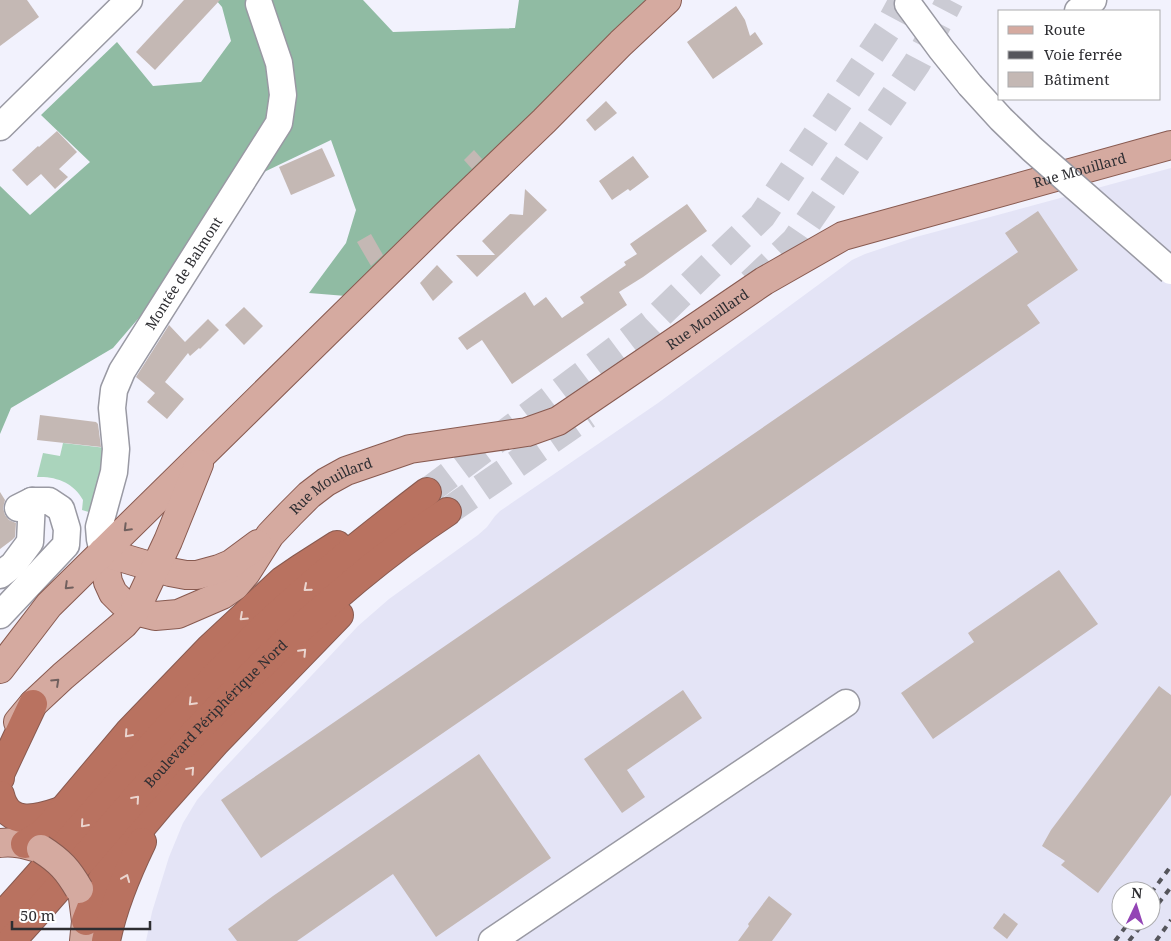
<svg xmlns="http://www.w3.org/2000/svg" width="1171" height="941" font-family="'Noto Serif',serif">
<rect width="100%" height="100%" fill="#f2f2fd"/>
<!-- built -->
<path fill="#e4e4f6" fill-rule="evenodd" d="M1171,168V941H146L152,912L169,857L183,823L197,800L218,775L358,626L389,599L478,535L487,527L495,516L500,511L658,403L852,260L865,254L916,237ZM1121,891H1151V921H1121Z"/>
<!-- green -->
<path fill="#aad4bc" d="M63,443L106,448L92,513L82,510L83,500C74,483 56,476 37,477L43,453L60,456Z"/>
<!-- forest -->
<polygon fill="#90bba3" points="216,0 363,0 393,32 515,28 519,0 650,0 346,296 309,293 346,243 356,210 331,140 264,172 113,348 11,408 0,434 0,186 30,215 90,162 41,115 117,42 153,86 201,82 231,41 222,7"/>
<!-- building -->
<g fill="#c4b8b4">
<polygon points="0,0 27,0 39,17 0,46"/>
<polygon points="184,0 220,0 155,70 136,52"/>
<polygon points="736,6 745,20 750,36 755,32 763,44 713,79 687,42"/>
<polygon points="606,101 617,113 595,131 586,120"/>
<polygon points="57,131 77,152 59,169 68,177 55,189 41,174 27,186 12,170 38,146 39,147"/>
<polygon points="322,148 335,176 291,195 279,167"/>
<polygon points="474,150 482,159 472,169 464,160"/>
<polygon points="633,156 649,177 630,191 628,189 612,200 599,181"/>
<polygon points="525,189 547,210 477,277 456,255 495,255 482,241 510,214 523,215"/>
<polygon points="687,204 707,231 643,277 619,292 627,305 512,384 482,340 467,350 458,338 525,292 534,306 546,297 562,318 584,303 580,297 626,265 624,262 637,254 630,244"/>
<polygon points="1038,211 1078,270 1027,305 1040,323 261,858 221,800 1018,252 1005,233"/>
<polygon points="371,234 383,255 371,266 357,242"/>
<polygon points="437,265 453,282 433,301 420,283"/>
<polygon points="244,307 263,326 244,345 225,325"/>
<polygon points="208,319 219,330 200,349 199,348 190,356 188,353 165,382 184,399 167,419 147,402 155,393 136,377 169,325 185,342"/>
<polygon points="40,415 96,422 98,424 101,447 37,440"/>
<polygon points="0,492 5,500 3,508 5,515 9,520 16,523 15,537 12,540 0,549"/>
<polygon points="1059,570 1098,624 933,739 901,693 974,642 968,633"/>
<polygon points="1159,686 1171,695 1171,795 1098,893 1061,865 1065,861 1042,846 1051,830"/>
<polygon points="683,690 702,718 627,770 645,797 622,813 584,759"/>
<polygon points="479,754 551,858 436,937 393,874 297,941 237,941 228,929 273,896"/>
<polygon points="769,896 792,914 772,941 738,941 749,926 748,924"/>
<polygon points="1004,913 1018,924 1007,939 993,928"/>
</g>
<g fill="none" stroke-linecap="round" stroke-linejoin="round">
<!-- highway-tunnel -->
<g stroke="#cbcbd4" stroke-width="28" stroke-dasharray="28 14" stroke-linecap="butt">
<polyline points="751,283 795,241 917,63 950,0"/>
<polyline points="427,492 650,324 762,216 887,30 903,0"/>
<polyline points="447,512 587,415"/>
</g>
<!-- minor casing -->
<g stroke="#9999a3" stroke-width="29">
<g id="minor">
<polyline points="908,4 941,49 970,85"/>
<polyline points="1078,11 1093,0"/>
<polyline points="0,127 129,0"/>
<path id="s1" d="M103,552L100,539L99,527L114,472L116,449L112,408L114,390L122,371L279,123L283,95L279,63L259,4"/>
<polyline points="0,575 13,565 30,542 32,501"/>
<polyline points="0,615 66,545 67,529 61,509 49,501 32,501 18,508"/>
<polyline points="492,941 846,703"/>
</g>
</g>
<!-- major casing -->
<g stroke="#885a50" stroke-width="30">
<g id="major">
<path id="s2" d="M103,552L108,582L113,593L122,602L135,611L155,616L178,614L222,595L235,586L246,573L270,535L291,513L309,495L326,482L346,471L410,449L527,432L558,421L764,281L843,236L1171,145"/>
<polyline points="103,552 170,572 186,575 197,575 219,569 231,564 258,544"/>
<polyline points="0,669 49,605 445,216 544,121 621,43 667,0"/>
<polyline points="18,722 33,704 63,676 124,624 135,611 168,541 199,464"/>
<path d="M0,843C15,841 27,845 41,849"/>
<polyline points="83,898 86,921 84,941"/>
</g>
</g>
<!-- highway casing -->
<g stroke="#885a50" stroke-width="30">
<g id="highway">
<polyline points="0,778 0,774 33,704"/>
<path d="M0,795C8,828 38,819 61,811"/>
<polyline points="25,844 40,835 53,822 129,732 210,648 282,581 301,568 337,545"/>
<path d="M0,918C82,829 157,734 243,648C300,591 363,541 427,492"/>
<polyline points="86,921 102,880 110,865 118,855 159,806 216,742 339,615"/>
<path id="s3" d="M11,941C63,885 110,826 161,770C221,702 286,638 356,580C385,556 415,533 447,512"/>
<path d="M106,941C113,906 127,873 142,842"/>
</g>
</g>
<!-- minor -->
<use href="#minor" stroke="#fff" stroke-width="26"/>
<!-- major -->
<use href="#major" stroke="#d5aaa0" stroke-width="28"/>
<!-- highway -->
<use href="#highway" stroke="#b97260" stroke-width="28"/>
<!-- rail -->
<g stroke="#55555b" stroke-width="4" stroke-dasharray="6 6" stroke-linecap="butt">
<polyline points="1151,893 1171,866"/>
<polyline points="1151,913 1171,887"/>
<polyline points="1115,941 1130,921"/>
<polyline points="1129,941 1145,921"/>
<polyline points="1156,941 1171,920"/>
</g>
<!-- minor-bridge casing -->
<g stroke="#9999a3" stroke-width="29" stroke-linecap="butt">
<polyline id="minor-bridge" points="970,85 1001,119 1032,149 1171,271"/>
</g>
<!-- major-bridge casing -->
<g stroke="#885a50" stroke-width="30" stroke-linecap="butt">
<path id="major-bridge" d="M41,849C60,861 68,870 79,889"/>
</g>
<!-- minor-bridge -->
<use href="#minor-bridge" stroke="#fff" stroke-width="26"/>
<!-- major-bridge -->
<use href="#major-bridge" stroke="#d5aaa0" stroke-width="28"/>
</g>
<!-- one-way arrows -->
<defs><path id="oneway-chevron" d="M-2-3.5L2.5 0L-2 3.5" fill="none" stroke-width="1.6" stroke-linecap="round" stroke-linejoin="round" transform="scale(1.25)"/></defs>
<g stroke="#71605e">
<use href="#oneway-chevron" transform="translate(127 528) rotate(135)"/>
<use href="#oneway-chevron" transform="translate(68 586) rotate(136)"/>
<use href="#oneway-chevron" transform="translate(56 682) rotate(-43)"/>
</g>
<g stroke="#ead5cf">
<use href="#oneway-chevron" transform="translate(307 588) rotate(139)"/>
<use href="#oneway-chevron" transform="translate(243 617) rotate(137)"/>
<use href="#oneway-chevron" transform="translate(303 652) rotate(-46)"/>
<use href="#oneway-chevron" transform="translate(192 702) rotate(134)"/>
<use href="#oneway-chevron" transform="translate(128 734) rotate(132)"/>
<use href="#oneway-chevron" transform="translate(191 770) rotate(-48)"/>
<use href="#oneway-chevron" transform="translate(136 799) rotate(-49)"/>
<use href="#oneway-chevron" transform="translate(84 824) rotate(131)"/>
<use href="#oneway-chevron" transform="translate(126 878) rotate(-68)"/>
</g>
<g text-anchor="middle" stroke-width="4" stroke-linejoin="round" paint-order="stroke">
<!-- street labels -->
<g font-size="14" fill="#2e2e32" stroke="#fff">
<text dy="5" stroke="none"><textPath href="#s2" startOffset="1145">Rue Mouillard</textPath></text>
<text dy="5" stroke="none"><textPath href="#s1" startOffset="301">Montée de Balmont</textPath></text>
<text dy="5" stroke="none"><textPath href="#s2" startOffset="740">Rue Mouillard</textPath></text>
<text dy="5" stroke="none"><textPath href="#s2" startOffset="320">Rue Mouillard</textPath></text>
<text dy="5" stroke="none"><textPath href="#s3" startOffset="306">Boulevard Périphérique Nord</textPath></text>
</g>
</g>
<!-- legend -->
<rect x="998" y="10" width="162" height="90" fill="#ffffff" stroke="#ababad"/>
<rect x="1008" y="26" width="25" height="8" fill="#d5aaa0" stroke="#ababad"/>
<text x="1044" y="35" font-size="15" fill="#2e2e32">Route</text>
<rect x="1008" y="51" width="25" height="8" fill="#55555b" stroke="#ababad"/>
<text x="1044" y="60" font-size="15" fill="#2e2e32">Voie ferrée</text>
<rect x="1008" y="72" width="25" height="15" fill="#c4b8b4" stroke="#ababad"/>
<text x="1044" y="85" font-size="15" fill="#2e2e32">Bâtiment</text>
<!-- north arrow -->
<g transform="translate(1136 906) rotate(4)"><circle r="24" fill="#ffffff" stroke="#ababad"/>
<path d="M0-4L9 19L0 12L-9 19Z" fill="#9344b5"/>
<text y="-8" font-size="14" font-weight="bold" text-anchor="middle" fill="#2e2e32">N</text>
</g>
<!-- scale -->
<path d="M12 921v8h138v-8" fill="none" stroke="#2e2e32" stroke-width="2.5"/>
<text x="20" y="921" font-size="15" fill="#2e2e32" stroke="#ffffff" stroke-width="4" paint-order="stroke">50 m</text>
</svg>
